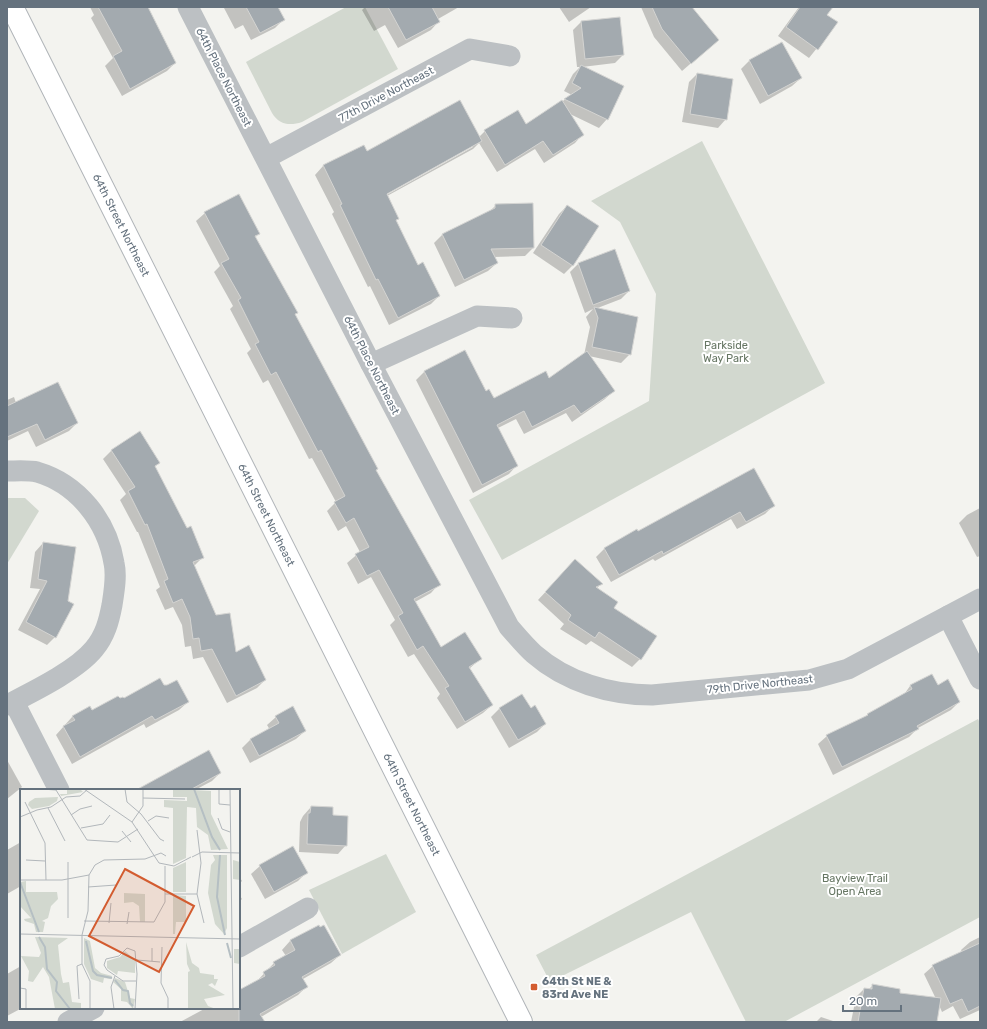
<svg xmlns="http://www.w3.org/2000/svg" width="987" height="1029" font-family="Rubik,sans-serif">
<rect width="100%" height="100%" fill="#f3f3ef"/>
<!-- green -->
<g fill="#d2d8cf">
<path d="M346,7H365L398,69L302,122C290,126 279,125 272,113L246,62Z"/>
<polygon points="702,141 825,383 502,560 469,500 649,401 656,294 620,222 591,201"/>
<polygon points="7,498 25,498 39,511 7,564"/>
<polygon points="978,719 980,723 980,917 784,1022 746,1022 691,912 550,982 536,955"/>
<polygon points="386,854 416,912 342,954 309,890"/>
</g>
<!-- shadow -->
<g fill="#0003" fill-rule="evenodd">
<polygon points="90,7 146,7 175,63 167,71 122,96 105,66 113,58 91,18 94,15"/>
<polygon points="225,7 277,7 283,20 275,28 251,40 243,25 235,29 224,8"/>
<polygon points="365,7 459,7 438,19 439,21 431,30 398,48 385,25 374,31 362,10"/>
<polygon points="559,7 591,7 569,22"/>
<polygon points="641,7 690,7 718,40 682,71 654,37"/>
<polygon points="799,7 832,7 826,15 837,23 809,58 778,36"/>
<path d="M619,18L623,55L615,63L582,67L607,119L599,128L570,114L583,134L575,143L544,163L535,149L497,172L479,143L473,149L387,196L398,219L396,221L417,266L439,296L431,304L389,325L370,286L368,287L332,214L334,212L315,175L323,166L364,146L367,152L479,137L485,131L526,125L572,95L564,91L573,74L580,67H577L573,30L581,22ZM473,145V147L383,197L382,195Z"/>
<polygon points="750,60 801,78 792,86 760,104 741,69"/>
<polygon points="697,74 726,119 718,128 682,122 689,82"/>
<polygon points="496,205 533,248 525,256 494,257 497,263 488,271 455,287 434,243 442,235 487,214"/>
<polygon points="567,206 598,226 572,266 564,274 533,253 559,214"/>
<polygon points="205,213 259,233 255,238 297,313 294,315 377,469 375,471 439,584 431,593 415,602 441,648 480,659 469,669 492,705 483,713 457,729 437,698 440,694 414,654 408,657 390,625 395,620 371,577 358,584 347,563 360,552 346,526 338,531 327,511 336,502 312,458 309,459 268,380 263,383 247,353 251,349 230,309 233,306 214,272 220,266 196,221"/>
<polygon points="614,251 629,291 621,299 595,309 630,354 621,363 589,356 613,391 605,399 572,422 566,413 524,434 516,419 498,428 517,465 509,474 473,493 416,380 425,371 485,393 494,399 549,379 584,355 590,327 586,317 593,309 585,313 570,272 578,264"/>
<polygon points="14,397 16,403 77,423 69,431 36,447 28,431 7,441 7,400"/>
<polygon points="139,433 159,463 154,467 202,558 194,566 215,616 235,654 265,680 257,688 227,703 203,657 193,659 191,646 185,647 182,625 173,607 165,610 156,590 160,587 138,532 137,532 120,500 126,494 103,459 111,451"/>
<polygon points="754,470 773,506 765,514 737,529 731,519 655,561 653,559 611,582 596,557 605,548 638,533"/>
<polygon points="980,508 980,556 977,557 959,523 967,515"/>
<polygon points="43,543 55,637 47,645 18,630 40,589 30,588 35,552"/>
<polygon points="575,560 601,584 596,589 613,608 640,659 632,667 591,641 586,645 560,629 564,624 538,600"/>
<polygon points="931,675 937,686 959,702 951,710 918,728 909,737 833,775 818,744 827,736 863,719 867,715 903,696 910,686"/>
<polygon points="163,686 188,702 179,710 146,728 144,724 72,764 56,735 72,717 92,712"/>
<polygon points="499,709 530,710 545,724 537,732 509,748 491,717"/>
<polygon points="276,717 305,731 296,739 250,763 242,748 250,740 270,730 267,725"/>
<polygon points="7,760 22,787 7,799"/>
<polygon points="220,773 212,781 195,790 138,790"/>
<polygon points="311,807 332,816 346,845 338,854 299,852 300,822 303,816"/>
<polygon points="21,842 21,886 7,894 7,850"/>
<polygon points="260,866 306,873 298,881 265,899 251,874"/>
<polygon points="239,876 242,881 239,884"/>
<polygon points="239,894 242,899 239,902"/>
<polygon points="319,926 340,955 331,963 303,979 307,986 298,995 261,1017 264,1022 180,1022 206,1008 239,1008 239,991 256,982 274,963 286,956 282,950 290,941"/>
<polygon points="980,937 980,1010 960,1019 953,1006 942,1012 939,1005 936,1022 851,1022 856,997 864,989 868,990 873,985 898,994 936,999 924,974 933,966 962,952 961,950 970,942"/>
<polygon points="21,966 22,1008 7,1016 7,974"/>
<polygon points="821,1017 836,1022 816,1022"/>
</g>
<!-- building -->
<g fill="#a3aaaf" stroke="#d4d4d2">
<polygon points="98,7 148,7 176,63 130,89 113,56 122,51"/>
<polygon points="246,7 278,7 285,20 260,33"/>
<polygon points="388,7 432,7 440,22 406,40"/>
<polygon points="652,7 692,7 719,40 691,64 662,29"/>
<polygon points="800,7 833,7 827,15 838,22 818,50 786,27"/>
<polygon points="620,17 624,55 585,59 581,21"/>
<polygon points="782,42 802,78 768,96 749,60"/>
<polygon points="581,65 624,86 608,120 564,99 581,88 572,83"/>
<polygon points="697,73 733,79 727,120 690,114"/>
<polygon points="460,100 482,141 387,194 399,219 396,220 418,265 423,262 440,296 398,318 378,279 376,280 340,205 342,204 323,165 364,145 367,151"/>
<polygon points="562,100 584,135 553,155 543,141 505,165 484,130 518,110 526,124"/>
<polygon points="239,194 260,234 255,236 298,313 295,314 378,469 376,470 441,585 414,599 441,647 465,632 482,659 469,667 493,705 465,722 445,688 449,686 423,646 417,650 398,616 403,613 379,570 367,576 355,554 369,547 354,518 346,523 334,502 345,496 321,450 318,452 276,372 271,375 255,344 259,342 238,300 241,298 221,263 229,259 204,212"/>
<polygon points="533,203 534,248 491,249 498,263 464,280 442,234 495,208 495,204"/>
<polygon points="567,205 599,226 573,266 541,245"/>
<polygon points="615,249 630,291 593,305 578,263"/>
<polygon points="594,307 638,317 631,355 592,347 598,318"/>
<polygon points="465,350 486,391 489,389 494,398 546,371 549,378 587,351 615,391 581,414 574,405 532,427 524,411 497,425 518,466 482,485 424,371"/>
<polygon points="58,382 78,423 45,440 37,424 7,437 7,406"/>
<polygon points="140,431 160,463 155,466 187,528 191,526 204,558 193,562 216,615 230,613 236,652 249,645 266,680 236,696 212,649 201,651 199,638 193,639 190,617 182,599 173,603 164,581 168,579 147,524 145,525 128,491 135,487 111,450"/>
<polygon points="754,468 775,506 746,522 740,512 663,554 662,551 619,575 604,548 637,529 638,531"/>
<polygon points="43,542 76,547 68,601 74,604 56,638 26,622 47,581 38,579"/>
<polygon points="575,559 603,584 596,587 618,602 614,608 657,636 641,660 599,632 595,638 568,620 571,615 545,592"/>
<polygon points="932,674 938,685 948,679 960,702 917,726 919,729 842,767 826,735 868,715 867,714 912,689 910,685"/>
<polygon points="160,678 164,685 167,685 177,680 189,702 155,720 152,716 80,757 63,726 75,720 72,716 90,706 92,710 118,696 120,698 123,697 124,698"/>
<polygon points="522,694 531,708 535,705 546,724 518,740 499,708"/>
<polygon points="293,706 306,731 259,756 250,739 279,723 275,716"/>
<polygon points="209,750 221,773 190,790 136,790"/>
<polygon points="311,806 333,807 333,815 348,816 347,846 307,844 308,813 310,813"/>
<polygon points="293,846 308,873 274,892 259,865"/>
<polygon points="319,925 320,927 324,925 341,955 302,977 308,987 260,1014 265,1022 239,1022 239,990 265,976 263,972 275,965 273,962 295,950 290,940"/>
<polygon points="980,943 980,1006 968,1012 962,999 950,1004 932,965"/>
<polygon points="872,984 900,989 900,993 941,998 937,1022 858,1022 864,988 872,989"/>
</g>
<g fill="none" stroke-linecap="round" stroke-linejoin="round">
<!-- secondary casing -->
<g stroke="#b1b5b9" stroke-width="24">
<g id="secondary">
<path id="s1" d="M12,7L521,1022"/>
</g>
</g>
<!-- minor -->
<g stroke="#bcc0c3" stroke-width="21">
<path d="M188,7L371,364L509,627C517,636 525,646 534,654C566,682 610,695 652,695L809,680L848,669L980,599"/>
<polyline points="266,158 470,49 510,56"/>
<polyline points="371,364 477,316 512,318"/>
<path d="M7,471C16,471 29,470 37,472C78,484 107,521 114,563C117,576 114,592 112,605C109,621 105,636 94,649C76,671 32,692 7,705"/>
<polyline points="948,616 980,679"/>
<polyline points="14,702 59,790"/>
<polyline points="239,947 308,908"/>
<polyline points="68,1022 94,1008"/>
</g>
<!-- secondary -->
<use href="#secondary" stroke="#fff" stroke-width="22"/>
</g>
<!-- markers -->
<rect fill="#d35c30" stroke="#fff" stroke-width="1.5" x="530" y="983" width="8" height="8" rx="2"/>
<g text-anchor="middle" stroke-width="4" stroke-linejoin="round" paint-order="stroke">
<!-- street labels -->
<g font-size="11" fill="#65727e" stroke="#fff">
<text transform="translate(224 77) rotate(63)" y="4">64th Place Northeast</text>
<text transform="translate(386 94) rotate(-28)" y="4">77th Drive Northeast</text>
<text dy="4" stroke="none"><textPath href="#s1" startOffset="244">64th Street Northeast</textPath></text>
<text transform="translate(372 365) rotate(63)" y="4">64th Place Northeast</text>
<text dy="4" stroke="none"><textPath href="#s1" startOffset="568">64th Street Northeast</textPath></text>
<text transform="translate(760 684) rotate(-6)" y="4">79th Drive Northeast</text>
<text dy="4" stroke="none"><textPath href="#s1" startOffset="892">64th Street Northeast</textPath></text>
</g>
<!-- park labels -->
<g font-size="11" fill="#667663" stroke="#fff">
<text x="726" y="349">Parkside<tspan x="726" dy="13">Way Park</tspan></text>
<text x="855" y="882">Bayview Trail<tspan x="855" dy="13">Open Area</tspan></text>
</g>
<!-- poi labels -->
<g font-size="11" font-weight="bold" fill="#65727e" stroke="#fff" text-anchor="start">
<text x="542" y="985">64th St NE &amp;<tspan x="542" dy="13">83rd Ave NE</tspan></text>
</g>
</g>
<!-- overview -->
<g transform="translate(20 789)">
<rect width="220" height="220" fill="#f3f3ef"/>
<path d="M47,0H60L63,3L41,7L40,5H47ZM153,0L191,2V25L208,60L191,61L188,46L177,38L176,19L167,18L166,69L153,75V19L144,18V11L167,12V8H153ZM38,8L37,12L29,17L12,20L8,16L9,13L15,9ZM193,66H207V139L204,145L195,135L188,104L191,76L195,71ZM213,71L220,73V91L213,90ZM166,73V103H153V79ZM6,92V103H37L38,110L31,117L28,129L22,132L25,133L23,143H16L14,135L5,132L4,130L11,129L0,117V93ZM104,104L125,105V133H120L119,117L113,113L104,114ZM153,106L166,107V133H156L155,145H153ZM15,148L48,149L38,156L41,185L43,194L49,193L52,213L61,214V220H35L29,188L23,178L13,193L8,192L9,182L1,167L19,168L21,164ZM64,149L70,152L75,179L81,184L92,187L91,190L84,189L83,194L71,190L64,175ZM166,153L172,174L179,179L180,184L194,186V190H198L195,197L192,194L188,196L205,206L184,210L188,217L196,220H168V183L170,182L167,175ZM214,160H220V175L214,174ZM105,162L115,171V184L98,182L97,186L87,179V172L100,168ZM95,189L105,193L110,209L115,210L113,220L107,213L101,212V200L93,193Z" fill="#d2d8cf"/>
<path fill="none" stroke="#b5bfc3" stroke-width="2" d="M174,0L192,48L200,61M200,66L197,108L205,146M0,93L19,143M19,148L25,158L27,180L37,193L36,202L50,220M66,152L73,182L77,186L92,189M207,154L211,169M95,191L103,201L108,202L110,214L113,217"/>
<path fill="none" stroke="#b2b7bb" stroke-width="1" d="M21,0L36,1L67,51L98,53L118,40M64,0L112,33L139,74L154,77L171,68M105,0L107,13L121,25L140,50L144,52M199,0V15L210,16M210,0L213,220M123,9L165,10M5,13L25,54L26,91M28,19L45,52M51,26L60,20L72,17M0,28L17,21L31,18L46,8L60,7L68,0M198,29L202,40L210,43M128,32L136,27L149,29M112,33L123,17V0M61,39L83,35L90,26M177,41L181,74L177,105L184,134M102,42L111,53M172,68L182,63L220,64M6,71L25,72M48,73V129M69,86L68,122L62,146V175L70,192V220M0,91H42L69,86L75,76L84,71L125,70L141,64L146,67M68,98L96,96M145,105H177M64,132L134,133L145,113V77M89,134L91,114M107,135L109,123M0,145L220,150M142,158L141,194L148,209V220M117,171L140,173M132,172V159M0,199L6,200V220M59,210L57,177L62,175M94,220L91,198L95,187M115,220L117,185L115,162L107,159L99,167L86,170L84,176L87,181L103,192H116"/>
<path fill="#d35c30" fill-opacity="0.15" stroke="#d35c30" stroke-width="2" d="M105,80L174,117L139,183L69,147Z"/>
<rect width="220" height="220" fill="none" stroke="#65727e" stroke-width="2"/>
</g>
<!-- border -->
<rect width="987" height="1029" fill="none" stroke="#65727e" stroke-width="16"/>
<!-- scale -->
<path d="M843 1005v6h58v-6" fill="none" stroke="#65727e" stroke-width="2"/>
<text x="849" y="1005" font-size="12" fill="#65727e" stroke="#ffffff" stroke-width="3" paint-order="stroke">20 m</text>
</svg>
